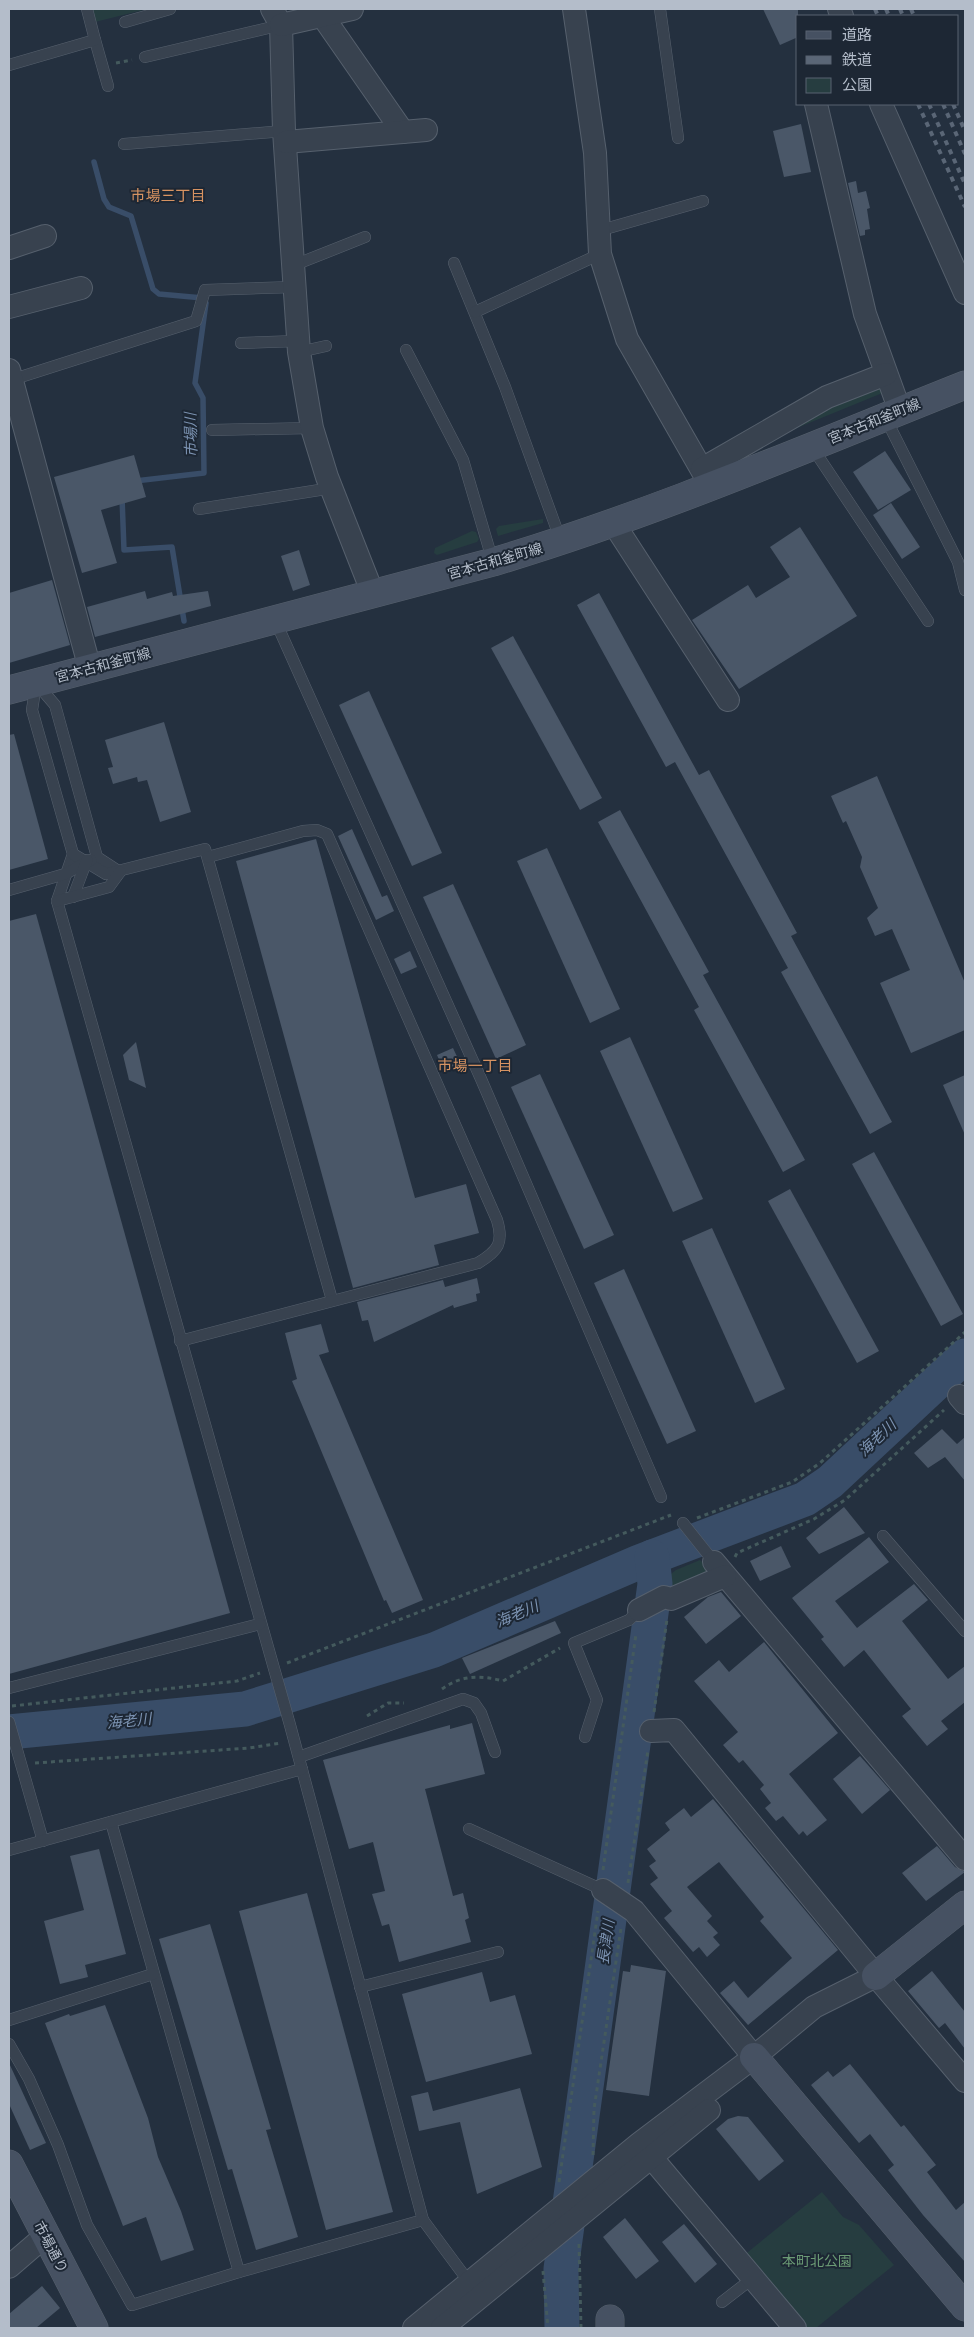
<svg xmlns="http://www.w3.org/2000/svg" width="974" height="2337" font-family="'Source Sans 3','Noto Sans JP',sans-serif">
<rect width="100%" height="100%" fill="#24303f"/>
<!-- green -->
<g fill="#263d40">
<polygon points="92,9 147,9 95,22"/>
<polygon points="882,383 884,391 880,394 758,444 756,442"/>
<polygon points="543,519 543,523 498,536 496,529 499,526"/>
<polygon points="472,531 476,532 479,539 477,542 437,555 434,553 435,548"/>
<polygon points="700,1560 706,1566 710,1576 679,1590 666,1587 667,1577 676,1570"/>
<polygon points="822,2192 843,2217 859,2225 894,2265 816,2328 802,2328 743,2256"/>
</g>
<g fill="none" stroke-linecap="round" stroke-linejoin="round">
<!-- stream -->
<g stroke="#394d68" stroke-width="5.5">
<polyline points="94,162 104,199 109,207 131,216 153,289 159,294 203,298 206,303 195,383 203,398 204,473 135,481"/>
<polyline points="122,497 124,550 172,547 184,621"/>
</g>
<!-- river -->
<g stroke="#394d68" stroke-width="35">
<polyline points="9,1732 245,1709 434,1650 639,1562 805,1499 830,1482 965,1356"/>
<polyline points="562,2328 561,2269 655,1584 652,1557"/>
</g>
</g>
<!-- building -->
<g fill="#4a5768">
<polygon points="763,9 798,9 798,37 780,45"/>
<polygon points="801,124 811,172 784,177 773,131"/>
<polygon points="856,181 858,193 866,191 870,208 867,209 870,229 865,230 865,235 860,236 848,183"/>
<polygon points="885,451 911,490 878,510 853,472"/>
<polygon points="134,455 146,497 101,510 117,563 82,573 54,477"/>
<polygon points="891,503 920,547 902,559 873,515"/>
<polygon points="800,527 857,616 739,689 692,620 748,585 756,598 790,577 770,547"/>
<polygon points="299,550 310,585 293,591 281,556"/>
<polygon points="52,580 70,645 9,663 9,593"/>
<polygon points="145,591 147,599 172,592 173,596 208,591 211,606 95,637 87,607"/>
<polygon points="599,593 699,775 709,770 797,933 791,936 892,1122 870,1134 781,972 788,968 675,762 666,767 577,605"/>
<polygon points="513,636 602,798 580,810 491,648"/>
<polygon points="369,691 442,853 412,866 339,705"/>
<polygon points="164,722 191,812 160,822 147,780 138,782 137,777 113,784 108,768 113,767 105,740"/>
<polygon points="14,734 48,859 9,870 9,735"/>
<polygon points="877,776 965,983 965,1030 911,1053 880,983 910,970 892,929 875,936 867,918 878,908 860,867 862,857 846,821 843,823 831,796"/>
<polygon points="620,810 709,972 703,975 805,1160 783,1172 694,1010 699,1007 598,822"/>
<polygon points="352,829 382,897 387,895 394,911 376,920 338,836"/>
<polygon points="316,839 415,1198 466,1184 479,1233 434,1245 439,1265 353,1288 236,861"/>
<polygon points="547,848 620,1009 590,1023 517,861"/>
<polygon points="453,884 526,1045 496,1059 423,897"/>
<polygon points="36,914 230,1613 9,1674 9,921"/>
<polygon points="410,951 417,967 401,974 394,959"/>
<polygon points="630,1037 703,1199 673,1212 600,1051"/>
<polygon points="136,1042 146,1088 129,1080 123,1055"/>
<polygon points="453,1048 460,1063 444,1071 437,1055"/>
<polygon points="540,1074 614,1235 584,1249 511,1087"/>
<polygon points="965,1075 965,1135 943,1085"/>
<polygon points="874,1152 963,1314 941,1326 852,1164"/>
<polygon points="790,1189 879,1351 857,1363 768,1201"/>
<polygon points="712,1228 785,1389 755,1403 682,1241"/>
<polygon points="624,1269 696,1431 667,1444 594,1283"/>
<polygon points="477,1278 480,1293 476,1294 477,1301 454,1308 453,1305 374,1342 368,1320 362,1321 357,1302 443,1280 445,1287"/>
<polygon points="321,1324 329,1352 319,1355 423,1600 392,1613 386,1600 384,1601 292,1381 297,1379 285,1333"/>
<polygon points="942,1429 957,1444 965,1437 965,1481 945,1457 928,1468 914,1453"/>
<polygon points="844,1507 865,1533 819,1554 806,1538"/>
<polygon points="869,1537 889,1562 835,1601 857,1628 914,1584 928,1600 902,1621 948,1679 965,1666 965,1702 941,1721 948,1729 927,1746 902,1716 911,1709 864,1650 844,1667 821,1639 824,1637 792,1598"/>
<polygon points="781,1546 791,1567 760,1581 750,1561"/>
<polygon points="721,1592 741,1616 706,1644 684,1617 708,1597"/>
<polygon points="555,1621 561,1633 470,1674 462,1658"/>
<polygon points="764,1642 838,1733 789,1774 827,1820 807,1836 803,1831 799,1835 783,1816 776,1821 765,1808 771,1803 760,1789 764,1785 743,1760 739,1763 723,1745 738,1732 694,1681 719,1660 729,1672"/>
<polygon points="472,1723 485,1774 425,1789 453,1896 463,1893 469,1918 465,1920 471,1942 399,1962 389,1924 382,1926 372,1894 385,1891 373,1842 349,1849 323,1760 450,1725 450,1729"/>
<polygon points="860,1756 890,1790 862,1814 833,1779"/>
<polygon points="713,1799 838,1950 748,2025 720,1993 734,1981 748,1998 792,1958 760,1921 764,1917 719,1862 687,1887 712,1916 707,1921 718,1933 713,1937 720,1945 707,1957 699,1947 693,1952 664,1918 672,1911 650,1884 658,1878 649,1866 656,1861 647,1849 670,1830 665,1823 684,1808 691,1817"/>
<polygon points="937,1846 955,1867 965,1872 926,1901 902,1873"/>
<polygon points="99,1849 126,1954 85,1965 88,1977 60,1984 44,1921 84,1910 70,1856"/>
<polygon points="307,1893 393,2212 326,2230 239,1911"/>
<polygon points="210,1924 271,2129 266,2130 298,2237 256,2250 232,2169 228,2170 159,1939"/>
<polygon points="631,1965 666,1971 649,2096 606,2090 623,1971 630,1972"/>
<polygon points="932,1971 965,2012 965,2049 945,2023 939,2028 908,1991"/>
<polygon points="482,1972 490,2002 515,1995 532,2054 426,2082 402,1994"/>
<polygon points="105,2005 148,2118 158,2157 181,2211 194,2250 161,2261 146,2217 123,2226 45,2023 69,2014 70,2016"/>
<polygon points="9,2063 46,2143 30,2150 9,2104"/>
<polygon points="850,2064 901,2127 904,2125 936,2165 927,2172 956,2210 965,2202 965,2262 923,2215 888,2170 894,2165 870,2134 859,2143 811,2085 828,2071 833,2077"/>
<polygon points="520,2088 542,2167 477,2194 460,2122 419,2131 411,2096 428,2092 433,2111"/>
<polygon points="738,2116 748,2117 784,2161 759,2181 716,2129 728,2119"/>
<polygon points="625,2218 659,2261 636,2279 603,2237"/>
<polygon points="684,2224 717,2264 695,2283 662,2242"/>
<polygon points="42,2286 60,2308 36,2328 9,2328 9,2314"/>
</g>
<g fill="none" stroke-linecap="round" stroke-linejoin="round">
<!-- lane casing -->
<g stroke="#56606d" stroke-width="12">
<g id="lane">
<polyline points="660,9 678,138"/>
<polyline points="125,22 170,9"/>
<polyline points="95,40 108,86"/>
<polyline points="145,57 281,25"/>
<polyline points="9,65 95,40 87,9"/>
<polyline points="124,144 284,131"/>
<polyline points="598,231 703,201"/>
<polyline points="454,263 505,387 561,541"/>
<polyline points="292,266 365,237"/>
<polyline points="475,312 600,254"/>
<polyline points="241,343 297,341"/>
<polyline points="406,350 463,460 493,562"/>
<polyline points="299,352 326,346"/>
<polyline points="11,380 196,321 205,290 294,287"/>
<polyline points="885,417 958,562 965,590"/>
<polyline points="212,430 312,428"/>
<polyline points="812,447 928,621"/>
<polyline points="199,509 332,488"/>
<polyline points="275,620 481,1079 661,1497"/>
<polyline points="36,684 32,710 73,854 57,901 290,1725 423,2220 239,2272 111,1822"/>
<polyline points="37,684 55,705 97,857 120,872"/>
<polyline points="73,854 106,874 205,849 332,1300"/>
<polyline points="9,890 65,874 91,860"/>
<polyline points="73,897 87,860"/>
<polyline points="57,901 109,887 120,872"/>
<path d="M180,1341L478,1263C498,1251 504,1243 497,1220L327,834L317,830L303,831L208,857"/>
<polyline points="683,1523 714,1562"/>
<polyline points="883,1536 965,1631"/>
<polyline points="9,1688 260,1624"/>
<polyline points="9,1722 43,1841"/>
<polyline points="585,1737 597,1700 574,1643 629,1620 639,1610"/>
<polyline points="299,1757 463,1699 474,1703 481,1713 495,1752"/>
<polyline points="469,1829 603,1890"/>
<polyline points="9,1850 302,1769"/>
<polyline points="360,1987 498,1952"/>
<polyline points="9,2020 153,1974"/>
<polyline points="9,2044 29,2079 58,2145 87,2225 132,2305 239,2272"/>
<polyline points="423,2220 469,2282"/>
<polyline points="722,2302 753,2278"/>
</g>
</g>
<!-- street casing -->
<g stroke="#56606d" stroke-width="24">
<g id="street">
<polyline points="272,9 281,25 284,131 299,352 312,428 327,477 373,594"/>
<polyline points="574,9 595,153 600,254 627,339 711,486"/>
<polyline points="839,9 842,16"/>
<polyline points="321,14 403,132"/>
<polyline points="281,25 352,9"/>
<polyline points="816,104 865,314 900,411"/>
<polyline points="881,104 965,293"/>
<polyline points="286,142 426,130"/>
<polyline points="9,248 45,236"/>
<polyline points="9,307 81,288"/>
<polyline points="9,370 90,669"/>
<polyline points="702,469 827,397 886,374"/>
<polyline points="614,524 728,700"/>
<polyline points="959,1396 965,1403"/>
<polyline points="714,1562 965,1859"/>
<polyline points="639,1610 664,1597 671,1599 725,1576"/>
<polyline points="651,1731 674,1730 876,1976 965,2081"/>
<polyline points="603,1890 634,1911 754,2057"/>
<polyline points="651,2157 795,2328"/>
<polyline points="9,2267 45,2236"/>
<polyline points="414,2328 640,2143 754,2057 814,2007 876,1976"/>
<polyline points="442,2328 709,2110"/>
</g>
</g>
<!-- secondary casing -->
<g stroke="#56606d" stroke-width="29">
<g id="secondary">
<path d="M9,690L493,562C654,514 809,447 965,385"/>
<polyline points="876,1976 965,1905"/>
<polyline points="754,2057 965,2307"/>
<polyline points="9,2164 94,2328"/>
<polyline points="610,2328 610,2319"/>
</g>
</g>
<!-- path -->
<g stroke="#445a5d" stroke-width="3" stroke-dasharray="4 4" stroke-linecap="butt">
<polyline points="116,63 132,60"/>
<polyline points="697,1518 792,1482 820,1463 965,1332"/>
<polyline points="735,1557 737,1553 814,1519 845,1500 944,1410"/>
<polyline points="287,1663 671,1515"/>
<path d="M442,1689C461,1675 481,1675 503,1681L560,1648"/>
<polyline points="12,1706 237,1681 260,1673"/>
<polyline points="654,1712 667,1619"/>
<polyline points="367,1716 388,1703 404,1703"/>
<polyline points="35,1763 249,1748 281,1743"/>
<polyline points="603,1870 636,1634"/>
<polyline points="628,1883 648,1750"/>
<polyline points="593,2155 594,2109 621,1928"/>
<polyline points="559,2182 598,1911"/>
<polyline points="579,2244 581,2328"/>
<polyline points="543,2271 548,2328"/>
</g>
<!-- lane -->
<use href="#lane" stroke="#38424f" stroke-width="11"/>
<!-- street -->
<use href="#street" stroke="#38424f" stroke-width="22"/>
<!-- secondary -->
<use href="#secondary" stroke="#465162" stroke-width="28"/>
<!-- rail -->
<g stroke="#5a6676" stroke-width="4" stroke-dasharray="5 5" stroke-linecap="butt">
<polyline points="875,9 878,16"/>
<polyline points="886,9 889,16"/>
<polyline points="900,9 903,16"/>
<polyline points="911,9 914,16"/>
<polyline points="918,104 965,207"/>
<polyline points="929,104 965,184"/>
<polyline points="943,104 965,154"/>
<polyline points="953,104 965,131"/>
</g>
</g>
<g text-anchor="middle" stroke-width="4" stroke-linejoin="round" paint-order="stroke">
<!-- street labels -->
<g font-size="14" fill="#b4bdca" stroke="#1d2734">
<text transform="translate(874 421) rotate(-22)" y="5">宮本古和釜町線</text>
<text transform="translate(495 561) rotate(-16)" y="5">宮本古和釜町線</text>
<text transform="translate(103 665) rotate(-15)" y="5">宮本古和釜町線</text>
<text transform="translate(51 2247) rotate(62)" y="5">市場通り</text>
</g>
<!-- park labels -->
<g font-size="14" fill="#6b9b75" stroke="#1d2734">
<text x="817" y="2266">本町北公園</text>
</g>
<!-- neighbourhood labels -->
<g font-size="15" fill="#d79362" stroke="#1d2734">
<text x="168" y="201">市場三丁目</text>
<text x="475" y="1071">市場一丁目</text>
</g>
<!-- water labels -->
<g font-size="15" font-style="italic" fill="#7c93b2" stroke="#1d2734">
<text transform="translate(191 435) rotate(-91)" y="5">市場川</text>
<text transform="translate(877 1438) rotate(-43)" y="5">海老川</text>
<text transform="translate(517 1614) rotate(-23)" y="5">海老川</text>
<text transform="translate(129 1721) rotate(-6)" y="5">海老川</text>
<text transform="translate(606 1942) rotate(-82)" y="5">長津川</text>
</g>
</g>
<!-- border -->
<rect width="974" height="2337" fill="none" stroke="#b4bdca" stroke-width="20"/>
<!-- legend -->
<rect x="796" y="15" width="162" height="90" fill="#1d2734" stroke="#596370"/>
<rect x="806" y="31" width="25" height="8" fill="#465162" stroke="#596370"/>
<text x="842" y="40" font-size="15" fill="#b4bdca">道路</text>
<rect x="806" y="56" width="25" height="8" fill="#5a6676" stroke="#596370"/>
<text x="842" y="65" font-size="15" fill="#b4bdca">鉄道</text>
<rect x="806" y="78" width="25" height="15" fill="#263d40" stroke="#596370"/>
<text x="842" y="90" font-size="15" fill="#b4bdca">公園</text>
</svg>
